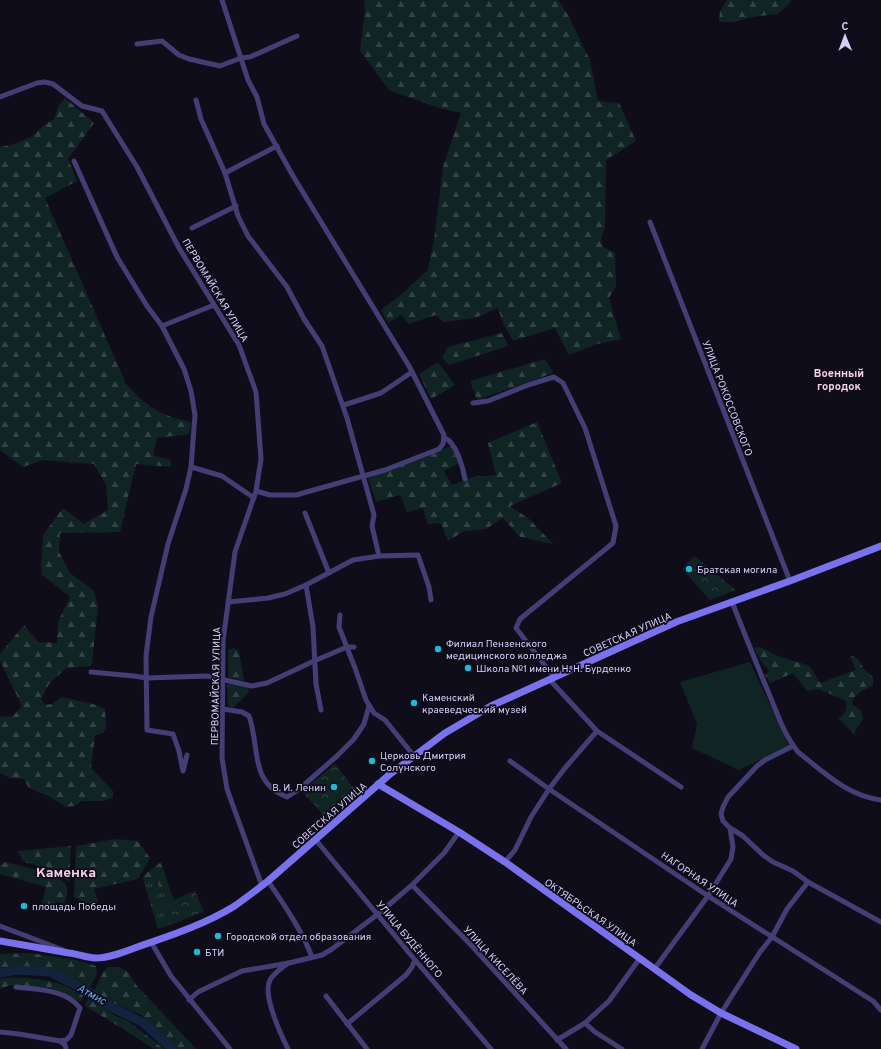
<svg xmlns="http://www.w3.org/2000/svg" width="881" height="1049" font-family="Overpass,sans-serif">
<defs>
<pattern id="grass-tufts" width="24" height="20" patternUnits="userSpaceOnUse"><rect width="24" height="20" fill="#112424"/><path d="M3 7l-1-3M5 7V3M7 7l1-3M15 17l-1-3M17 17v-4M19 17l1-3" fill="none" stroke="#334345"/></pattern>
<pattern id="forest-firs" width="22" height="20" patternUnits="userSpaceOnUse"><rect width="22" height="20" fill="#112424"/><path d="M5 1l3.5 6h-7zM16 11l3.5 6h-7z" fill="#334345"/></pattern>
<pattern id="park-crowns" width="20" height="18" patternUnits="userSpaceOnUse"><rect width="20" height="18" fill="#112424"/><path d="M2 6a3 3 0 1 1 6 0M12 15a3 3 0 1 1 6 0" fill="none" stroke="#334345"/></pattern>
</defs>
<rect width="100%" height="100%" fill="#100d1b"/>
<!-- grass -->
<polygon fill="url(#grass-tufts)" points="155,878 161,893 170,890 174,900 167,903 175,923 158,929 143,879"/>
<!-- forest -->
<g fill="url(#forest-firs)">
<polygon points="364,0 558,0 568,15 590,60 598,101 619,103 636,141 606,160 605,228 601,238 603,247 615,253 616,286 609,298 621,339 597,344 569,355 555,328 513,341 503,323 498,308 475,318 443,322 436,315 408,324 402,315 388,323 381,310 397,298 428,270 434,240 443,167 461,113 440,108 390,91 360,51 365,9"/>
<polygon points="727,0 791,0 789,4 778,14 752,17 734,22 719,22 720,11"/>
<path d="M65,98L94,123L68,159L77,181L45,198L126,384C145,406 162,416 191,422L189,434L157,438L153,455L170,460L171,467L136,464L120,532L60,533L59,552L70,573L94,591L98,607L92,663L90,666L66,668L49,684L41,699L45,705L52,704L61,697L93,704L105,709L106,728L103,733L95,735L91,768L113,791V798L102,801H82L75,806L66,807L56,801L49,796L29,788L24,779L10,778L0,773V716L12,717L22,706L0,661V654L24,625L38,642L57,643L58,622L70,597L41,574L43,535L63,508L84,524L108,510L106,485L94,464L42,460L23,467L0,450V147L15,144L31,137L44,125L54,119L59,105Z"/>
<polygon points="502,333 508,346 449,365 442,357 448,347"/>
<polygon points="545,359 553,373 477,400 470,381"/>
<polygon points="438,362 455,385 431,399 419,374"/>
<polygon points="537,422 562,483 510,506 529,519 553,544 520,537 503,518 486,529 464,531 448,541 441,523 428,524 423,508 407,512 400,495 376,502 368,478 451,446 459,463 444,471 452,485 473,477 496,475 488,443"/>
<path d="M760,647L775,655L810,666L820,683L856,670L850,657L853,656L858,659L864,669L873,677V685C865,690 852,694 852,704L861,711L863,719L856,729L855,735L838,718C846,715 847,708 846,701L819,689L807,691L793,673L770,683L765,675L769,671L761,661L754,648Z"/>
<polygon points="234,648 239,651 244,681 228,677 228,650"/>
<polygon points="227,682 249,688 248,693 233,708 228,706"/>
<polygon points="115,839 138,841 150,858 138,879 94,889 101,911 86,902 74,898 76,846"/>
<path d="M71,846L69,882C58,870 40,866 24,862L17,851Z"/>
<path d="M5,862C19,866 59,873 66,885C69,891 66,898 64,903L56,902L52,910L42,903L46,887L0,874V865Z"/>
<polygon points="161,862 170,890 161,893 156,878 143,879 143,876"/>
<path d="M30,953L76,960L96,966L97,974L89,988C79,984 71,978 62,973C51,967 12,965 0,968V954Z"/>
<polygon points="108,967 119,967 128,972 137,986 196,1049 176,1049 141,1015 102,998 93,993 104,971"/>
<path d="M8,978C25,977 44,979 61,984C68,987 76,992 83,995L81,1002L51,988L11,985L0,989V979Z"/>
<polygon points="88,998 114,1015 128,1021 164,1049 154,1049 120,1027 85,1006"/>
</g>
<!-- park -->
<g fill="url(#park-crowns)">
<polygon points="694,556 736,590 710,600 682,569"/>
<polygon points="335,764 355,790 326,818 302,791"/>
<polygon points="195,891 204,912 175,923 167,903"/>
</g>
<!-- garden -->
<polygon fill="#112424" points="750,662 789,746 739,770 692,748 697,724 680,682"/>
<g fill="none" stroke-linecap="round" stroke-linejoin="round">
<!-- river -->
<polyline stroke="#13233e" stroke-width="9" points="0,973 17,970 50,972 91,993 109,1006 142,1022 172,1049"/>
<!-- street -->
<g stroke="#433e74" stroke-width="5">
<polyline points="222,0 248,80 257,97 264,124 293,176 409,366 444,435 443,444 439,449 385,470 296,495 270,495 256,491"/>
<polyline points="137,44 162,41 179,55 189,59 220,66 241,58 250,57 297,36"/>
<polyline points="0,97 37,83 45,82 53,84 82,106 102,111 137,167 179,248 239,345 256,392 261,459 256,491 235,552 223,641 222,758 227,789 262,886"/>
<polyline points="196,100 201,119 225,173 238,216 248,236 287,287 304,319 322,346 347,418 374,515 372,526 379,556"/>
<polyline points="74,161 117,257 147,306 162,326 184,369 191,391 195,415 191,467 186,489 168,544 151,617 146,656 147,730 173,734 179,751 183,771 187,755"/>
<polyline points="225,173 277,146"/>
<polyline points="650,222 790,581"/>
<polyline points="192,228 236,206"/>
<polyline points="162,326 214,305"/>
<polyline points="473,403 488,401 528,385 554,377 563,383 585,428 616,526 613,543 520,619 516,628 554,677"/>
<polyline points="344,405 381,393 412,372"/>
<path d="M444,438C456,441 463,468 465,479"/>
<polyline points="191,467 222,476 254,498"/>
<polyline points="305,513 329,573"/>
<polyline points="306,585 313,627 316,684 321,710"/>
<polyline points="228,602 268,598 285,594 306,585 353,560 379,556 418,555 429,587 431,600"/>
<path d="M732,602C745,635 758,668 772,701C779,719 786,737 798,752C825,773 846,795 881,800"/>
<polyline points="340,615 339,627 355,668 366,700 374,713 385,720 414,756"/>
<polyline points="91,672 134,676 147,678 207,676 252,686 267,683 314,661 347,647 354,647"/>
<polyline points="549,679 597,731 681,787"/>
<path d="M223,709L242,712L249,716C260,746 249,783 287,797L298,790L337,756L354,739L364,724L369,706"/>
<polyline points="793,746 765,760 757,766 728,797 723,807 721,814 723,821 730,828 743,836 763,855 773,862 793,871 808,882 881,922"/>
<polyline points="510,761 549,789 708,896 865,996 873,1001 881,1010"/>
<polyline points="315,839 415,960 491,1049"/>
<polyline points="505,862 515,850 531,817 549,789 565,768 597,731"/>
<path d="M268,881C285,906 301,929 312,957"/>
<polyline points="412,885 471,945 566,1049"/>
<polyline points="0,926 63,950"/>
<polyline points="151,942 171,976 230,1049"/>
<polyline points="655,968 708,896 731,859 733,847 730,828"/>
<polyline points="326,996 367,1049"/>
<polyline points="189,1000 198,992 242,971 289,963 322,955 332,949 378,914 412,885 444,853 459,832"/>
<polyline points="585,1023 595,1032 622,1049"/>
<polyline points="347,1024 406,975 412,967 415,960"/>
<path d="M0,1032L19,1034L60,1041L66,1040L71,1035L80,1008C66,989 38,990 16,987"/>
<polyline points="557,1040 585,1023 609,1001 640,958"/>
<polyline points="60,1041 65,1045 66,1049"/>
<path d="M288,1049C281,1035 262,994 270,980C274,973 282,968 288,963"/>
<polyline points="702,1049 721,1013 760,952 772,937 787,909 808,882"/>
</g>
<!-- secondary -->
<g stroke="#7a71ec" stroke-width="7">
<polyline points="378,784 459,832 505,862 691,995 721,1013 796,1049"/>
<path d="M0,941C23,945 46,949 69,953C79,954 86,958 96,958C111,958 126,951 140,946C172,935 205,924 233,907C245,899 256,890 268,881L389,775L445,733L491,706L676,622L790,581L881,546"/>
</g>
</g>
<!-- markers -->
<g fill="#1dbad5" stroke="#100d1b" stroke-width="1.5">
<circle cx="689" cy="569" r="4"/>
<circle cx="438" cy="649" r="4"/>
<circle cx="468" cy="668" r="4"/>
<circle cx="414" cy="703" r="4"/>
<circle cx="372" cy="761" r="4"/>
<circle cx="334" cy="787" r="4"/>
<circle cx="24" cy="906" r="4"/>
<circle cx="218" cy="936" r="4"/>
<circle cx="197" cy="952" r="4"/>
</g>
<g text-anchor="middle" stroke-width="3.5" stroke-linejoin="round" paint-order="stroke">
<!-- street labels -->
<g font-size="10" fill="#d5cef8" stroke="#100d1b">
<text transform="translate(216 290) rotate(59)" y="4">ПЕРВОМАЙСКАЯ УЛИЦА</text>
<text transform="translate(728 398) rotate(69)" y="4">УЛИЦА РОКОССОВСКОГО</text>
<text transform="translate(627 634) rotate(-24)" y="4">СОВЕТСКАЯ УЛИЦА</text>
<text transform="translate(215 686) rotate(-89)" y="4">ПЕРВОМАЙСКАЯ УЛИЦА</text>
<text transform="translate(329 815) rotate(-41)" y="4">СОВЕТСКАЯ УЛИЦА</text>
<text transform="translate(700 879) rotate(34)" y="4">НАГОРНАЯ УЛИЦА</text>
<text transform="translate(591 912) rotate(35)" y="4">ОКТЯБРЬСКАЯ УЛИЦА</text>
<text transform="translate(410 939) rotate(50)" y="4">УЛИЦА БУДЁННОГО</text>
<text transform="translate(496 960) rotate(47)" y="4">УЛИЦА КИСЕЛЁВА</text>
</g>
<!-- poi labels -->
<g font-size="10" fill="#d5cef8" stroke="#100d1b" text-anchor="start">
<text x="697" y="573">Братская могила</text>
<text x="446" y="647">Филиал Пензенского<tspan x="446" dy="12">медицинского колледжа</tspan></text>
<text x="476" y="672">Школа №1 имени Н. Н. Бурденко</text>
<text x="422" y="701">Каменский<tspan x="422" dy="12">краеведческий музей</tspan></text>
<text x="380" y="759">Церковь Дмитрия<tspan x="380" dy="12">Солунского</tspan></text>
<text x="326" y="791" text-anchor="end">В. И. Ленин</text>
<text x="32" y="910">площадь Победы</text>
<text x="226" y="940">Городской отдел образования</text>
<text x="205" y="956">БТИ</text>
</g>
<!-- neighbourhood labels -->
<g font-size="11" font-weight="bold" fill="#f9d0e8" stroke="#100d1b">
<text x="839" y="377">Военный<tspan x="839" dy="13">городок</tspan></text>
</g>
<!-- water labels -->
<g font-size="11" font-style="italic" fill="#69a9eb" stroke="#100d1b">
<text transform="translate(92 994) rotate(29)" y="4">Атмис</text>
</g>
<!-- district labels -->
<g font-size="14" font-weight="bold" fill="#f9d0e8" stroke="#100d1b">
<text x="66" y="877">Каменка</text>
</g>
</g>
<!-- north arrow -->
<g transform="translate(845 36) rotate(359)" stroke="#100d1b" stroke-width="3" paint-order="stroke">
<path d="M0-3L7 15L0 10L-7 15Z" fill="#d5cef8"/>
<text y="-6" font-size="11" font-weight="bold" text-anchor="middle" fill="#d5cef8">С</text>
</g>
</svg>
